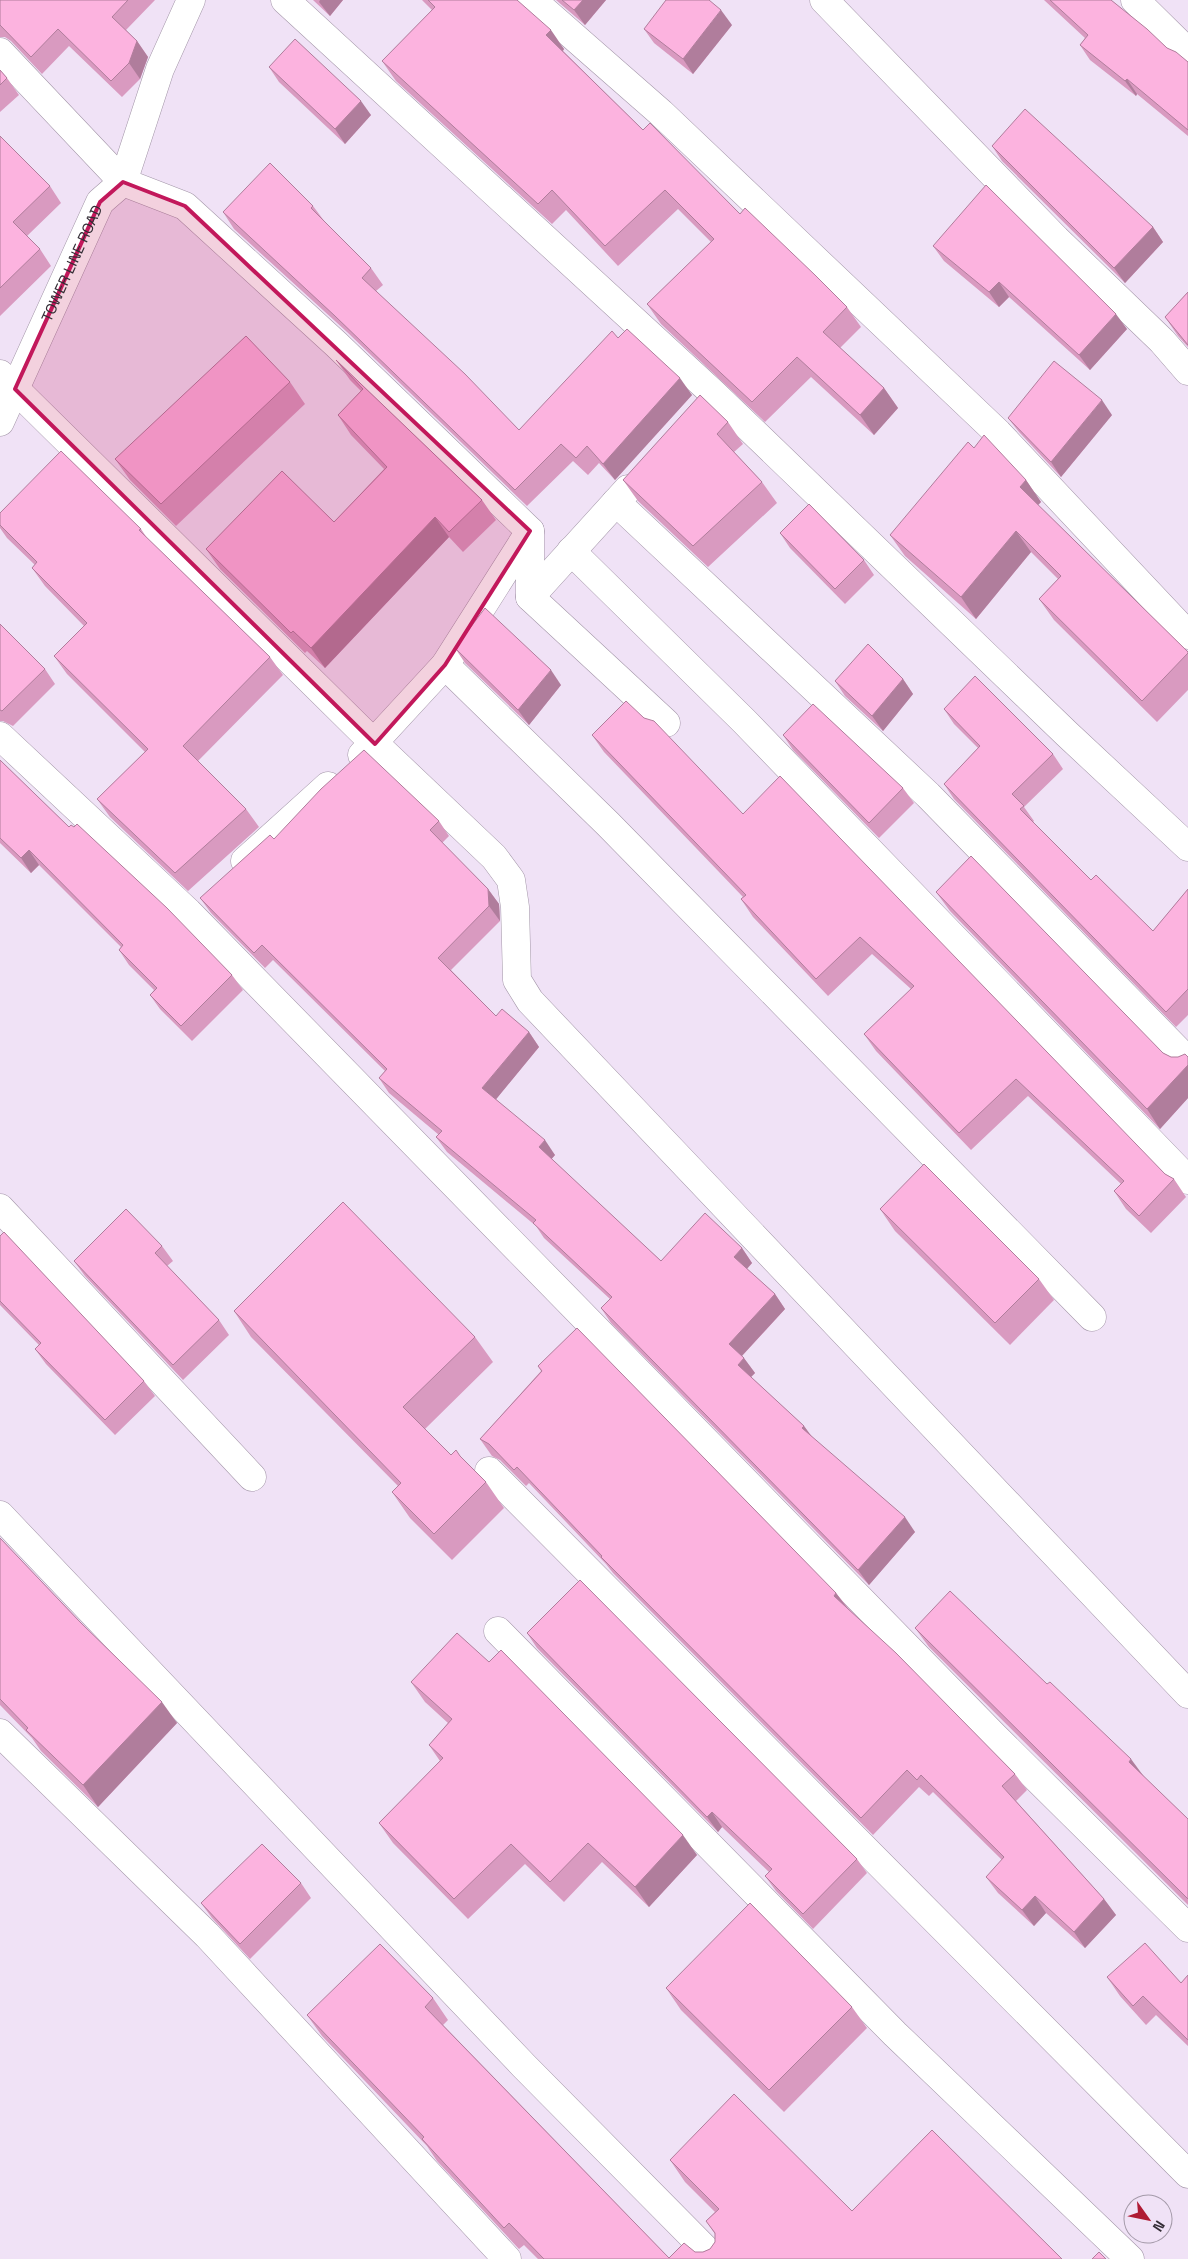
<svg xmlns="http://www.w3.org/2000/svg" width="1188" height="2259" font-family="'Space Grotesk',sans-serif">
<rect width="100%" height="100%" fill="#f0e2f6"/>
<g fill="none" stroke-linecap="round" stroke-linejoin="round">
<!-- street casing -->
<g stroke="#a396a8" stroke-width="29">
<g id="street">
<polyline points="285,0 714,394 1067,734 1188,847"/>
<polyline points="532,0 661,113 998,433 1188,635"/>
<polyline points="824,0 1056,239 1162,341 1188,371"/>
<polyline points="0,52 123,182 185,206 336,344 530,531"/>
<polyline points="0,374 375,744 494,857 511,880 515,907 517,980 530,1001 1188,1694"/>
<polyline points="616,502 928,795 1188,1061"/>
<polyline points="571,551 744,721 1188,1180"/>
<polyline points="530,597 628,489"/>
<polyline points="445,665 608,824 1092,1317"/>
<polyline points="0,736 188,912 995,1737 1188,1928"/>
<polyline points="362,755 445,665 530,531 530,597 666,723"/>
<polyline points="245,861 328,786"/>
<polyline points="0,1208 252,1477"/>
<polyline points="489,1471 1188,2174"/>
<polyline points="0,1515 524,2066 715,2259"/>
<polyline points="498,1631 895,2034 1130,2259"/>
<polyline points="0,1733 207,1935 507,2259"/>
</g>
</g>
<!-- secondary casing -->
<g stroke="#a396a8" stroke-width="29">
<g id="secondary">
<polyline points="1135,0 1188,52"/>
<path id="s1" d="M0,422L100,202L123,182L160,69L191,0"/>
</g>
</g>
<!-- street -->
<use href="#street" stroke="#fff" stroke-width="28"/>
<!-- secondary -->
<use href="#secondary" stroke="#fff" stroke-width="28"/>
</g>
<!-- wall -->
<g fill="#d99ac0">
<polygon points="0,0 155,0 126,30 137,41 148,57 140,79 122,97 69,46 42,74 11,41 5,37 0,37"/>
<polygon points="313,0 343,0 330,16"/>
<polygon points="422,0 517,0 564,49 563,51 643,130 847,307 861,327 840,348 884,388 898,408 874,435 811,377 765,422 661,324 647,304 711,242 678,209 618,266 566,210 552,224 396,81 382,61 432,10"/>
<polygon points="556,0 606,0 585,25"/>
<polygon points="1044,0 1111,0 1167,48 1188,62 1188,136 1137,94 1136,96 1090,60 1080,45 1085,38"/>
<polygon points="732,25 693,74 654,43 644,29"/>
<polygon points="269,67 371,115 345,144 279,82"/>
<polygon points="0,70 7,78 19,95 0,112"/>
<polygon points="0,136 50,186 61,203 27,236 40,249 51,266 0,316"/>
<polygon points="992,146 1153,227 1163,242 1125,283 1002,161"/>
<polygon points="313,206 325,222 371,268 383,285 376,291 519,430 618,338 692,395 615,480 599,463 588,475 573,461 527,506 347,332 234,229 223,212"/>
<polygon points="933,246 1127,329 1090,370 1009,297 999,307 944,261"/>
<polygon points="1188,292 1188,347 1178,336 1165,317"/>
<polygon points="336,360 482,500 496,520 463,552 449,537 325,668 307,651 305,653 220,569 206,549 334,522 384,469 351,435 338,415 361,391 350,380"/>
<polygon points="290,382 305,404 176,526 130,480 115,459"/>
<polygon points="1112,415 1061,477 1019,432 1008,418"/>
<polygon points="728,422 743,444 734,452 762,482 777,503 708,567 638,501 623,480"/>
<polygon points="974,448 1026,480 1041,502 1038,505 1188,652 1188,690 1157,722 1054,620 1039,599 1058,579 1031,552 976,619 905,556 890,535"/>
<polygon points="0,513 141,529 147,538 270,657 283,675 198,761 246,809 259,827 188,891 110,817 97,799 145,752 67,674 54,656 84,626 45,586 32,568 35,565 7,538 0,528"/>
<polygon points="780,533 864,560 874,575 845,604 790,548"/>
<polygon points="0,624 45,669 55,684 13,726 3,721 0,721"/>
<polygon points="455,648 561,685 529,725 465,663"/>
<polygon points="903,679 913,694 883,731 845,696 835,681"/>
<polygon points="944,709 1053,754 1063,769 1024,807 1034,821 1033,822 1091,880 1153,931 1188,889 1188,1015 1176,1027 954,799 944,784 978,748 954,724"/>
<polygon points="592,735 743,814 1165,1174 1174,1179 1186,1197 1151,1233 1126,1209 1114,1191 1121,1184 1028,1096 971,1150 876,1051 864,1034 911,989 872,954 828,996 753,917 741,899 743,897 604,752"/>
<polygon points="783,735 903,788 914,803 879,838 793,750"/>
<polygon points="0,760 69,827 232,975 243,990 192,1041 160,1009 150,995 154,990 129,965 119,950 121,947 39,865 31,873 0,843"/>
<polygon points="439,821 449,836 442,843 488,889 499,904 500,921 451,970 496,1016 529,1032 539,1047 496,1099 555,1155 551,1159 661,1261 742,1248 752,1263 747,1269 775,1294 785,1309 742,1356 755,1373 751,1377 804,1426 813,1438 915,1532 869,1585 611,1323 601,1308 610,1299 544,1238 536,1226 447,1152 436,1137 439,1135 389,1093 379,1078 385,1071 273,960 265,968 211,913 200,898 274,839"/>
<polygon points="936,892 1163,1053 1171,1057 1188,1057 1188,1098 1160,1129 950,911"/>
<polygon points="880,1209 1039,1279 1054,1300 1010,1345 895,1231"/>
<polygon points="0,1236 144,1381 155,1396 115,1435 46,1364 35,1349 39,1345 0,1305"/>
<polygon points="162,1246 173,1261 167,1266 219,1320 229,1335 183,1380 85,1276 74,1261"/>
<polygon points="234,1311 475,1337 493,1362 425,1429 451,1455 463,1459 486,1482 504,1508 452,1560 410,1518 392,1492 398,1486 251,1337"/>
<polygon points="538,1366 836,1593 848,1608 1015,1774 1027,1790 1016,1801 1104,1899 1116,1915 1085,1948 1046,1913 1034,1926 998,1893 986,1877 1002,1860 933,1792 929,1796 919,1787 873,1835 613,1573 606,1564 529,1483 526,1486 500,1460 492,1456 480,1439 541,1371"/>
<polygon points="0,1538 177,1723 98,1807 41,1751 32,1738 0,1705"/>
<polygon points="915,1628 1047,1684 1188,1819 1188,1905 929,1647"/>
<polygon points="527,1633 857,1859 867,1873 813,1929 776,1891 765,1876 769,1872 722,1827 718,1832 537,1648"/>
<polygon points="411,1682 697,1855 649,1907 602,1862 564,1902 525,1864 468,1919 393,1843 379,1823 440,1761 429,1745 448,1723 425,1702"/>
<polygon points="301,1883 311,1898 250,1959 212,1918 201,1903"/>
<polygon points="1188,1975 1188,2046 1156,2015 1146,2025 1120,1996 1107,1977 1181,1983"/>
<polygon points="666,1988 852,2007 867,2028 784,2112 681,2010"/>
<polygon points="433,1998 448,2020 443,2025 669,2258 695,2252 703,2252 710,2249 715,2242 715,2234 706,2221 715,2212 685,2182 670,2160 852,2211 1062,2259 538,2259 524,2245 519,2249 437,2161 427,2146 322,2036 307,2015"/>
</g>
<!-- shaded-wall -->
<g fill="#b07d9c">
<polygon points="320,0 343,0 330,16 319,2"/>
<polygon points="583,0 606,0 585,25 574,10"/>
<polygon points="721,10 732,25 693,74 683,59"/>
<polygon points="551,30 564,49 560,55 546,35"/>
<polygon points="137,41 148,57 140,79 129,63"/>
<polygon points="1127,79 1137,94 1136,96 1125,81"/>
<polygon points="361,101 371,115 345,144 335,129"/>
<polygon points="1153,227 1163,242 1125,283 1114,268"/>
<polygon points="999,282 1009,297 999,307 989,292"/>
<polygon points="1116,314 1127,329 1090,370 1079,355"/>
<polygon points="680,378 692,395 615,480 603,464"/>
<polygon points="884,388 898,408 874,435 860,415"/>
<polygon points="1102,400 1112,415 1061,477 1051,462"/>
<polygon points="1026,480 1041,502 1035,508 1020,487"/>
<polygon points="435,517 449,537 325,668 311,648"/>
<polygon points="1016,531 1031,552 976,619 961,597"/>
<polygon points="551,670 561,685 529,725 518,710"/>
<polygon points="903,679 913,694 883,731 872,716"/>
<polygon points="29,850 39,865 31,873 21,858"/>
<polygon points="488,889 499,904 500,921 489,906"/>
<polygon points="529,1032 539,1047 493,1103 482,1088"/>
<polygon points="1188,1065 1188,1098 1160,1129 1147,1109"/>
<polygon points="545,1140 555,1155 549,1162 539,1147"/>
<polygon points="742,1248 752,1263 744,1272 734,1257"/>
<polygon points="775,1294 785,1309 739,1359 729,1344"/>
<polygon points="744,1358 755,1373 749,1379 738,1365"/>
<polygon points="804,1426 814,1440 802,1428"/>
<polygon points="905,1517 915,1532 869,1585 858,1570"/>
<polygon points="836,1593 848,1609 834,1596"/>
<polygon points="162,1702 177,1723 98,1807 83,1785"/>
<polygon points="1131,1759 1145,1778 1129,1762"/>
<polygon points="712,1812 722,1827 718,1832 707,1817"/>
<polygon points="683,1835 697,1855 649,1907 635,1887"/>
<polygon points="1035,1896 1046,1913 1034,1926 1022,1910"/>
<polygon points="1104,1899 1116,1915 1085,1948 1074,1932"/>
</g>
<!-- building -->
<g fill="#fcb3df" stroke="#b07d9c">
<polygon points="0,0 128,0 112,17 137,41 129,63 111,81 58,29 31,57 0,25"/>
<polygon points="428,0 517,0 551,30 546,35 643,130 650,123 740,214 745,208 815,275 847,307 823,332 884,388 860,415 797,357 752,402 647,304 714,239 665,190 605,246 552,190 538,204 382,61 435,7"/>
<polygon points="562,0 583,0 574,10"/>
<polygon points="666,0 709,0 721,10 683,59 644,29"/>
<polygon points="1050,0 1111,0 1147,29 1167,48 1176,52 1188,62 1188,130 1127,79 1125,81 1080,45 1088,35"/>
<polygon points="295,39 361,101 335,129 269,67"/>
<polygon points="0,70 7,78 0,85"/>
<polygon points="1025,109 1153,227 1114,268 992,146"/>
<polygon points="0,136 50,186 13,222 40,249 0,288"/>
<polygon points="270,163 313,206 311,208 371,268 362,278 465,374 519,430 612,331 618,338 627,329 680,378 603,464 587,446 576,458 561,444 515,490 335,316 223,212"/>
<polygon points="986,185 1116,314 1079,355 999,282 989,292 933,246"/>
<polygon points="1188,292 1188,345 1165,317"/>
<polygon points="246,336 290,382 161,504 115,459"/>
<polygon points="336,360 482,500 449,532 435,517 311,648 293,631 291,633 206,549 282,471 334,522 387,467 338,415 363,389"/>
<polygon points="1054,361 1102,400 1051,462 1008,418"/>
<polygon points="700,395 728,422 717,434 762,482 693,546 623,480"/>
<polygon points="984,435 1026,480 1020,487 1188,652 1188,653 1142,701 1039,599 1061,576 1016,531 961,597 890,535 968,442 974,448"/>
<polygon points="61,451 141,529 139,530 270,657 183,746 246,809 175,873 97,799 148,749 54,656 87,623 32,568 37,562 0,525 0,513"/>
<polygon points="809,504 864,560 835,589 780,533"/>
<polygon points="485,608 551,670 518,710 455,648"/>
<polygon points="0,624 45,669 2,711 0,710"/>
<polygon points="868,644 903,679 872,716 835,681"/>
<polygon points="975,676 1053,754 1012,794 1024,806 1020,809 1091,880 1096,875 1153,931 1188,889 1188,989 1166,1012 944,784 980,746 944,709"/>
<polygon points="626,701 644,718 654,721 743,814 780,776 1165,1174 1174,1179 1139,1216 1114,1191 1124,1181 1016,1079 959,1133 864,1034 914,986 860,937 816,979 741,899 746,895 592,735"/>
<polygon points="813,704 903,788 869,823 783,735"/>
<polygon points="364,750 439,821 430,830 488,889 489,906 438,958 496,1016 502,1009 529,1032 482,1088 545,1140 539,1147 661,1261 705,1213 742,1248 734,1257 775,1294 729,1344 744,1358 738,1365 804,1426 802,1428 905,1517 858,1570 601,1308 612,1297 533,1223 536,1220 436,1137 442,1131 379,1078 387,1069 262,945 254,953 200,898 270,835 274,839 321,789"/>
<polygon points="0,760 69,827 71,825 74,827 77,824 167,908 232,975 181,1026 150,995 157,988 119,950 123,945 29,850 21,858 0,838"/>
<polygon points="971,856 1163,1053 1171,1057 1178,1057 1185,1054 1188,1057 1188,1065 1147,1109 936,892"/>
<polygon points="924,1164 1039,1279 995,1323 880,1209"/>
<polygon points="343,1202 475,1337 403,1407 451,1455 456,1450 460,1456 486,1482 434,1534 392,1492 401,1483 234,1311"/>
<polygon points="126,1209 162,1246 155,1253 219,1320 173,1365 74,1261"/>
<polygon points="4,1232 144,1381 105,1420 35,1349 41,1343 0,1301 0,1236"/>
<polygon points="577,1328 836,1593 834,1596 896,1653 1015,1774 1002,1786 1104,1899 1074,1932 1035,1896 1022,1910 986,1877 1004,1857 921,1775 917,1780 907,1770 861,1818 601,1557 602,1556 517,1467 514,1470 489,1444 480,1439 542,1371 538,1366"/>
<polygon points="0,1538 80,1622 162,1702 83,1785 26,1730 28,1728 0,1699"/>
<polygon points="580,1580 857,1859 803,1914 765,1876 772,1869 712,1812 707,1817 527,1633"/>
<polygon points="950,1591 1047,1684 1050,1682 1131,1759 1129,1762 1188,1819 1188,1899 915,1628"/>
<polygon points="457,1633 489,1662 501,1650 683,1835 635,1887 588,1843 550,1882 511,1844 454,1899 379,1823 443,1758 429,1745 452,1719 411,1682"/>
<polygon points="262,1844 301,1883 240,1944 201,1903"/>
<polygon points="750,1903 852,2007 769,2090 666,1988"/>
<polygon points="1145,1943 1181,1983 1188,1975 1188,2040 1143,1996 1133,2006 1107,1977"/>
<polygon points="380,1944 433,1998 425,2007 669,2258 684,2243 695,2252 703,2252 710,2249 715,2242 715,2233 706,2221 719,2209 670,2160 734,2094 852,2211 932,2130 1062,2259 544,2259 509,2223 504,2228 422,2139 424,2137 307,2015"/>
<polygon points="1099,2252 1106,2259 1092,2259"/>
</g>
<!-- marked area -->
<path fill="#c2185b" fill-opacity="0.2" stroke="#c2185b" stroke-width="4" stroke-linejoin="round" d="M123,182L185,206L530,531L445,665L375,744L15,389L100,202Z"/>
<g text-anchor="middle" stroke-width="4.5" stroke-linejoin="round" paint-order="stroke">
<!-- street labels -->
<g font-size="15" fill="#332d35" stroke="#f0e2f6">
<text dy="5" stroke="none"><textPath href="#s1" startOffset="174">TOWER LINE ROAD</textPath></text>
</g>
</g>
<!-- north arrow -->
<g transform="translate(1148 2219) rotate(123)"><circle r="24" fill="#f0e2f6" stroke="#a49aa9"/>
<path d="M0-4L9 19L0 12L-9 19Z" fill="#af1b34"/>
<text y="-8" font-size="14" font-weight="bold" text-anchor="middle" fill="#332d35">N</text>
</g>
</svg>
